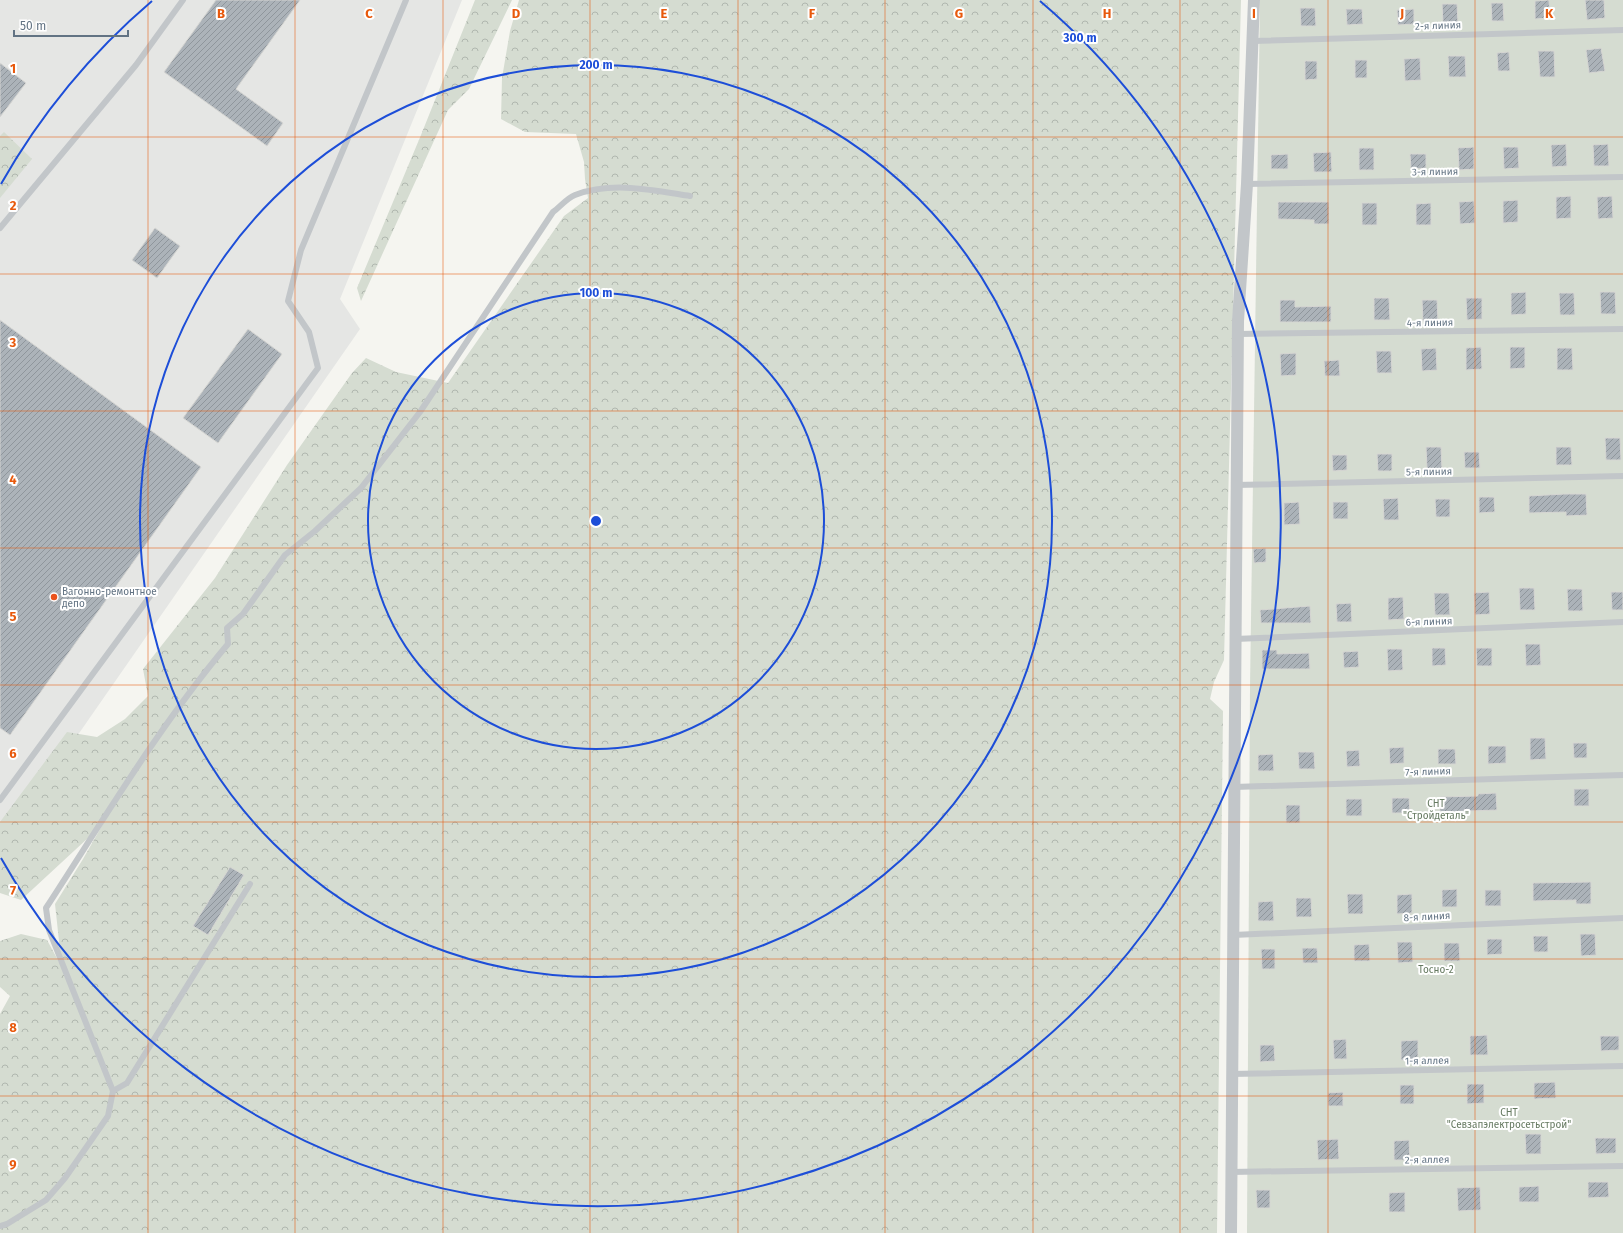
<svg xmlns="http://www.w3.org/2000/svg" width="1623" height="1233" font-family="'Fira Sans',sans-serif">
<defs>
<pattern id="forest-crowns" width="20" height="18" patternUnits="userSpaceOnUse"><rect width="20" height="18" fill="#d5dcd1"/><path d="M2 6a3 3 0 1 1 6 0M12 15a3 3 0 1 1 6 0" fill="none" stroke="#b0b7af"/></pattern>
<pattern id="building-hatch" width="6" height="6" patternUnits="userSpaceOnUse"><rect width="6" height="6" fill="#acb3b9"/><path d="M-1 1l2-2M0 6l6-6M5 7l2-2" fill="none" stroke="#8f969c"/></pattern>
</defs>
<rect width="100%" height="100%" fill="#f5f5f0"/>
<!-- built -->
<polygon fill="#e5e6e4" points="0,0 462,0 340,299 360,329 0,847"/>
<!-- forest -->
<g fill="url(#forest-crowns)">
<polygon points="475,0 512,0 469,89 448,110 361,301 357,288 421,135"/>
<polygon points="519,0 1241,0 1224,660 1214,682 1210,699 1223,711 1217,1233 0,1233 0,1014 10,996 0,987 0,941 21,934 47,940 59,962 59,941 55,904 83,859 111,810 88,838 21,900 0,893 0,822 67,732 97,737 125,719 148,696 143,669 215,578 287,465 352,373 366,358 396,372 448,383 564,216 588,198 585,179 584,162 576,134 525,132 501,119 502,78 510,31"/>
<polygon points="4,132 32,159 0,198 0,136"/>
</g>
<!-- green -->
<polygon fill="#d5dcd1" points="1260,0 1623,0 1623,1233 1247,1233 1250,688"/>
<!-- building -->
<g fill="url(#building-hatch)" stroke="#d6d6d3">
<polygon points="216,0 300,0 236,89 283,123 267,146 164,72"/>
<polygon points="1549,0 1550,18 1535,19 1535,1"/>
<polygon points="1585,0 1604,0 1605,18 1587,20"/>
<polygon points="1491,3 1503,3 1504,21 1492,21"/>
<polygon points="1442,4 1457,4 1458,23 1443,23"/>
<polygon points="1300,8 1315,8 1316,26 1301,26"/>
<polygon points="1346,9 1362,9 1363,24 1347,25"/>
<polygon points="1414,9 1414,24 1398,25 1397,10"/>
<polygon points="1601,48 1605,71 1589,73 1586,50"/>
<polygon points="1538,51 1554,51 1555,77 1540,77"/>
<polygon points="1509,52 1510,71 1498,71 1497,53"/>
<polygon points="1448,56 1465,56 1466,77 1449,77"/>
<polygon points="1420,58 1421,80 1405,81 1404,59"/>
<rect x="1355" y="60" width="12" height="18"/>
<polygon points="1305,61 1317,61 1317,79 1305,80"/>
<polygon points="0,63 26,83 0,117"/>
<polygon points="1566,144 1567,166 1552,167 1551,145"/>
<polygon points="1608,144 1609,166 1594,166 1593,145"/>
<polygon points="1474,147 1474,169 1459,170 1458,148"/>
<polygon points="1503,147 1518,147 1519,168 1504,169"/>
<rect x="1359" y="148" width="15" height="22"/>
<polygon points="1331,152 1332,172 1314,172 1313,153"/>
<polygon points="1288,154 1288,169 1271,169 1271,155"/>
<polygon points="1410,154 1426,154 1426,168 1411,169"/>
<polygon points="1571,196 1571,218 1556,219 1556,197"/>
<polygon points="1612,196 1613,218 1598,219 1597,197"/>
<polygon points="1518,200 1518,222 1503,223 1503,201"/>
<polygon points="1474,201 1475,223 1460,224 1459,202"/>
<polygon points="1278,202 1329,202 1329,224 1314,224 1314,220 1278,219"/>
<rect x="1362" y="203" width="15" height="22"/>
<polygon points="1431,203 1431,225 1416,225 1416,204"/>
<polygon points="155,228 180,246 157,278 132,260"/>
<polygon points="1526,292 1526,314 1511,315 1511,293"/>
<polygon points="1600,292 1615,292 1616,314 1601,314"/>
<polygon points="1559,293 1574,293 1575,315 1560,315"/>
<polygon points="1374,298 1389,298 1390,320 1374,320"/>
<polygon points="1466,298 1482,298 1482,319 1467,320"/>
<polygon points="1280,300 1295,300 1295,307 1331,306 1331,322 1280,322"/>
<polygon points="1422,300 1437,300 1438,321 1423,322"/>
<polygon points="0,320 201,467 10,735 0,728"/>
<polygon points="248,329 282,354 218,443 183,418"/>
<polygon points="1481,347 1482,369 1466,370 1466,348"/>
<polygon points="1510,347 1525,347 1525,368 1510,369"/>
<polygon points="1436,348 1437,370 1422,371 1421,349"/>
<polygon points="1557,348 1572,348 1573,370 1557,370"/>
<polygon points="1376,351 1391,351 1392,373 1377,373"/>
<polygon points="1296,353 1296,375 1281,376 1280,354"/>
<polygon points="1339,360 1340,376 1325,376 1324,361"/>
<polygon points="1605,438 1620,438 1621,460 1606,460"/>
<polygon points="1426,447 1441,447 1442,469 1427,469"/>
<polygon points="1556,447 1571,447 1572,465 1556,465"/>
<polygon points="1464,452 1479,452 1480,468 1465,468"/>
<polygon points="1377,454 1392,454 1392,471 1378,471"/>
<polygon points="1332,455 1347,455 1347,470 1333,471"/>
<polygon points="1565,494 1586,494 1587,515 1566,516 1566,512 1529,513 1529,496"/>
<polygon points="1479,497 1494,497 1495,512 1479,513"/>
<polygon points="1398,498 1399,520 1384,520 1383,499"/>
<polygon points="1435,499 1450,499 1450,517 1436,517"/>
<polygon points="1299,502 1300,524 1284,525 1284,503"/>
<rect x="1333" y="502" width="15" height="17"/>
<polygon points="1266,548 1266,562 1254,563 1253,549"/>
<polygon points="1519,588 1534,588 1535,610 1520,610"/>
<polygon points="1567,589 1582,589 1583,611 1568,611"/>
<polygon points="1489,592 1490,614 1475,615 1474,593"/>
<polygon points="1611,592 1623,592 1623,610 1612,610"/>
<polygon points="1434,593 1449,593 1450,615 1435,615"/>
<polygon points="1403,597 1404,619 1388,620 1388,598"/>
<polygon points="1351,603 1352,622 1337,622 1336,604"/>
<polygon points="1310,606 1311,623 1261,623 1260,610"/>
<polygon points="1525,644 1540,644 1541,665 1526,666"/>
<polygon points="1432,648 1445,648 1446,665 1432,666"/>
<polygon points="1476,648 1492,648 1492,666 1477,666"/>
<polygon points="1387,649 1402,649 1403,670 1388,671"/>
<polygon points="1262,650 1277,650 1277,654 1309,653 1310,669 1262,669"/>
<polygon points="1358,651 1359,667 1344,668 1343,652"/>
<polygon points="1530,738 1545,738 1546,759 1530,760"/>
<polygon points="1573,743 1587,743 1587,758 1574,758"/>
<polygon points="1488,746 1506,746 1506,763 1488,764"/>
<polygon points="1404,747 1404,763 1390,764 1389,748"/>
<polygon points="1438,749 1455,749 1456,764 1438,764"/>
<polygon points="1359,750 1360,766 1347,767 1346,751"/>
<polygon points="1298,752 1314,752 1315,769 1299,769"/>
<polygon points="1273,754 1274,771 1258,771 1258,755"/>
<rect x="1574" y="789" width="15" height="17"/>
<polygon points="1496,793 1497,810 1440,812 1440,797 1478,796 1478,794"/>
<polygon points="1392,798 1409,798 1410,813 1392,813"/>
<rect x="1346" y="799" width="16" height="17"/>
<rect x="1286" y="805" width="14" height="18"/>
<polygon points="230,867 244,875 208,935 193,926"/>
<polygon points="1591,882 1591,904 1576,904 1576,900 1533,901 1533,883"/>
<polygon points="1457,889 1457,907 1442,907 1442,890"/>
<rect x="1485" y="890" width="16" height="16"/>
<polygon points="1347,894 1363,894 1363,914 1348,914"/>
<polygon points="1412,894 1412,913 1397,914 1397,895"/>
<polygon points="1296,898 1311,898 1312,917 1296,917"/>
<polygon points="1273,901 1274,921 1258,921 1258,902"/>
<polygon points="1580,934 1595,934 1596,955 1581,956"/>
<polygon points="1533,936 1548,936 1548,952 1534,952"/>
<polygon points="1487,939 1502,939 1502,954 1487,955"/>
<polygon points="1397,942 1412,942 1413,962 1398,963"/>
<polygon points="1444,943 1459,943 1460,961 1444,961"/>
<polygon points="1369,944 1370,961 1354,961 1354,945"/>
<polygon points="1302,948 1317,948 1318,963 1303,963"/>
<polygon points="1261,949 1275,949 1275,969 1262,969"/>
<polygon points="1487,1035 1488,1055 1470,1055 1470,1036"/>
<polygon points="1600,1036 1619,1036 1619,1050 1601,1051"/>
<polygon points="1346,1039 1347,1059 1334,1059 1333,1040"/>
<polygon points="1418,1040 1418,1060 1401,1060 1401,1041"/>
<polygon points="1260,1045 1274,1045 1275,1061 1260,1062"/>
<polygon points="1555,1082 1556,1098 1534,1099 1534,1083"/>
<polygon points="1467,1084 1484,1084 1484,1103 1467,1104"/>
<rect x="1400" y="1085" width="14" height="19"/>
<polygon points="1343,1092 1343,1106 1328,1106 1328,1093"/>
<polygon points="1525,1134 1541,1134 1541,1154 1526,1154"/>
<polygon points="1595,1138 1616,1138 1616,1153 1596,1154"/>
<polygon points="1338,1139 1339,1159 1318,1160 1317,1140"/>
<polygon points="1409,1140 1410,1160 1394,1160 1394,1141"/>
<polygon points="1588,1182 1608,1182 1609,1197 1588,1198"/>
<polygon points="1539,1186 1539,1202 1519,1202 1519,1187"/>
<polygon points="1480,1187 1481,1210 1458,1211 1457,1188"/>
<polygon points="1256,1190 1270,1190 1270,1208 1257,1208"/>
<polygon points="1405,1192 1405,1212 1389,1212 1389,1193"/>
</g>
<g fill="none" stroke-linecap="round" stroke-linejoin="round">
<!-- service -->
<g stroke="#c2c6c9" stroke-width="6">
<polyline points="1253,41 1623,30"/>
<polyline points="1247,184 1623,177"/>
<polyline points="0,228 136,65 183,0"/>
<polyline points="1238,334 1623,329"/>
<polyline points="1236,485 1623,476"/>
<polyline points="1235,639 1623,622"/>
<polyline points="1234,787 1623,775"/>
<polyline points="0,800 318,368 309,332 288,301 301,250 406,0"/>
<polyline points="1233,935 1623,918"/>
<polyline points="1231,1074 1623,1066"/>
<polyline points="113,1091 127,1083 250,884"/>
<polyline points="1231,1172 1623,1166"/>
<path d="M0,1226L7,1224L46,1200L65,1178L108,1116L113,1091L49,930L46,908C104,819 159,726 228,644L227,628L243,614L285,555L315,531L361,488L420,412L553,212C560,207 567,198 575,195C612,181 652,190 690,196"/>
</g>
<!-- minor -->
<polyline stroke="#c2c6c9" stroke-width="12" points="1231,1233 1238,321 1247,184 1254,0"/>
</g>
<!-- grid -->
<path fill="none" stroke="#e8590c" stroke-width="1" stroke-opacity="0.55" d="M148,0V1233M295,0V1233M443,0V1233M590,0V1233M738,0V1233M885,0V1233M1033,0V1233M1180,0V1233M1328,0V1233M1475,0V1233M0,137H1623M0,274H1623M0,411H1623M0,548H1623M0,685H1623M0,822H1623M0,959H1623M0,1096H1623"/>
<!-- distance rings -->
<g fill="none" stroke="#1d4ed8" stroke-width="2">
<circle cx="596" cy="521" r="228"/>
<circle cx="596" cy="521" r="456"/>
<path d="M1 184A684 684 0 0 1 152 1M1040 1A684 684 0 1 1 1 858"/>
</g>
<!-- markers -->
<circle fill="#ea511b" stroke="#fff" stroke-width="1.5" cx="54" cy="597" r="4"/>
<g text-anchor="middle" stroke-width="4" stroke-linejoin="round" paint-order="stroke">
<!-- street labels -->
<g font-size="10" fill="#627383" stroke="#fff">
<text transform="translate(1438 25) rotate(-2)" y="4">2-я линия</text>
<text transform="translate(1435 171) rotate(-1)" y="4">3-я линия</text>
<text transform="translate(1430 322) rotate(-1)" y="4">4-я линия</text>
<text transform="translate(1429 471) rotate(-1)" y="4">5-я линия</text>
<text transform="translate(1429 621) rotate(-2)" y="4">6-я линия</text>
<text transform="translate(1428 771) rotate(-2)" y="4">7-я линия</text>
<text transform="translate(1427 916) rotate(-3)" y="4">8-я линия</text>
<text transform="translate(1427 1060) rotate(-1)" y="4">1-я аллея</text>
<text transform="translate(1427 1159) rotate(-1)" y="4">2-я аллея</text>
</g>
<!-- poi labels -->
<g font-size="10" fill="#627383" stroke="#fff" text-anchor="start">
<text x="62" y="595">Вагонно-ремонтное<tspan x="62" dy="12">депо</tspan></text>
</g>
<!-- park labels -->
<g font-size="10" fill="#667a61" stroke="#fff">
<text x="1436" y="807">СНТ<tspan x="1436" dy="12">"Стройдеталь"</tspan></text>
<text x="1436" y="973">Тосно-2</text>
<text x="1509" y="1116">СНТ<tspan x="1509" dy="12">"Севзапэлектросетьстрой"</tspan></text>
</g>
</g>
<g font-size="13" text-anchor="middle" font-weight="bold" fill="#e8590c" stroke="#fff" stroke-width="4" stroke-linejoin="round" paint-order="stroke">
<text x="221" y="18">B</text>
<text x="369" y="18">C</text>
<text x="516" y="18">D</text>
<text x="664" y="18">E</text>
<text x="812" y="18">F</text>
<text x="959" y="18">G</text>
<text x="1107" y="18">H</text>
<text x="1254" y="18">I</text>
<text x="1402" y="18">J</text>
<text x="1549" y="18">K</text>
<text x="13" y="73">1</text>
<text x="13" y="210">2</text>
<text x="13" y="347">3</text>
<text x="13" y="484">4</text>
<text x="13" y="621">5</text>
<text x="13" y="758">6</text>
<text x="13" y="895">7</text>
<text x="13" y="1032">8</text>
<text x="13" y="1169">9</text>
</g>
<circle cx="596" cy="521" r="6" fill="#1d4ed8" stroke="#fff" stroke-width="2"/>
<g font-size="12" text-anchor="middle" font-weight="bold" fill="#1d4ed8" stroke="#fff" stroke-width="4" stroke-linejoin="round" paint-order="stroke">
<text x="1080" y="42">300 m</text>
<text x="596" y="69">200 m</text>
<text x="596" y="297">100 m</text>
</g>
<!-- scale -->
<path d="M14 30v6h114v-6" fill="none" stroke="#627383" stroke-width="2"/>
<text x="20" y="30" font-size="12" fill="#627383" stroke="#ffffff" stroke-width="3" paint-order="stroke">50 m</text>
</svg>
